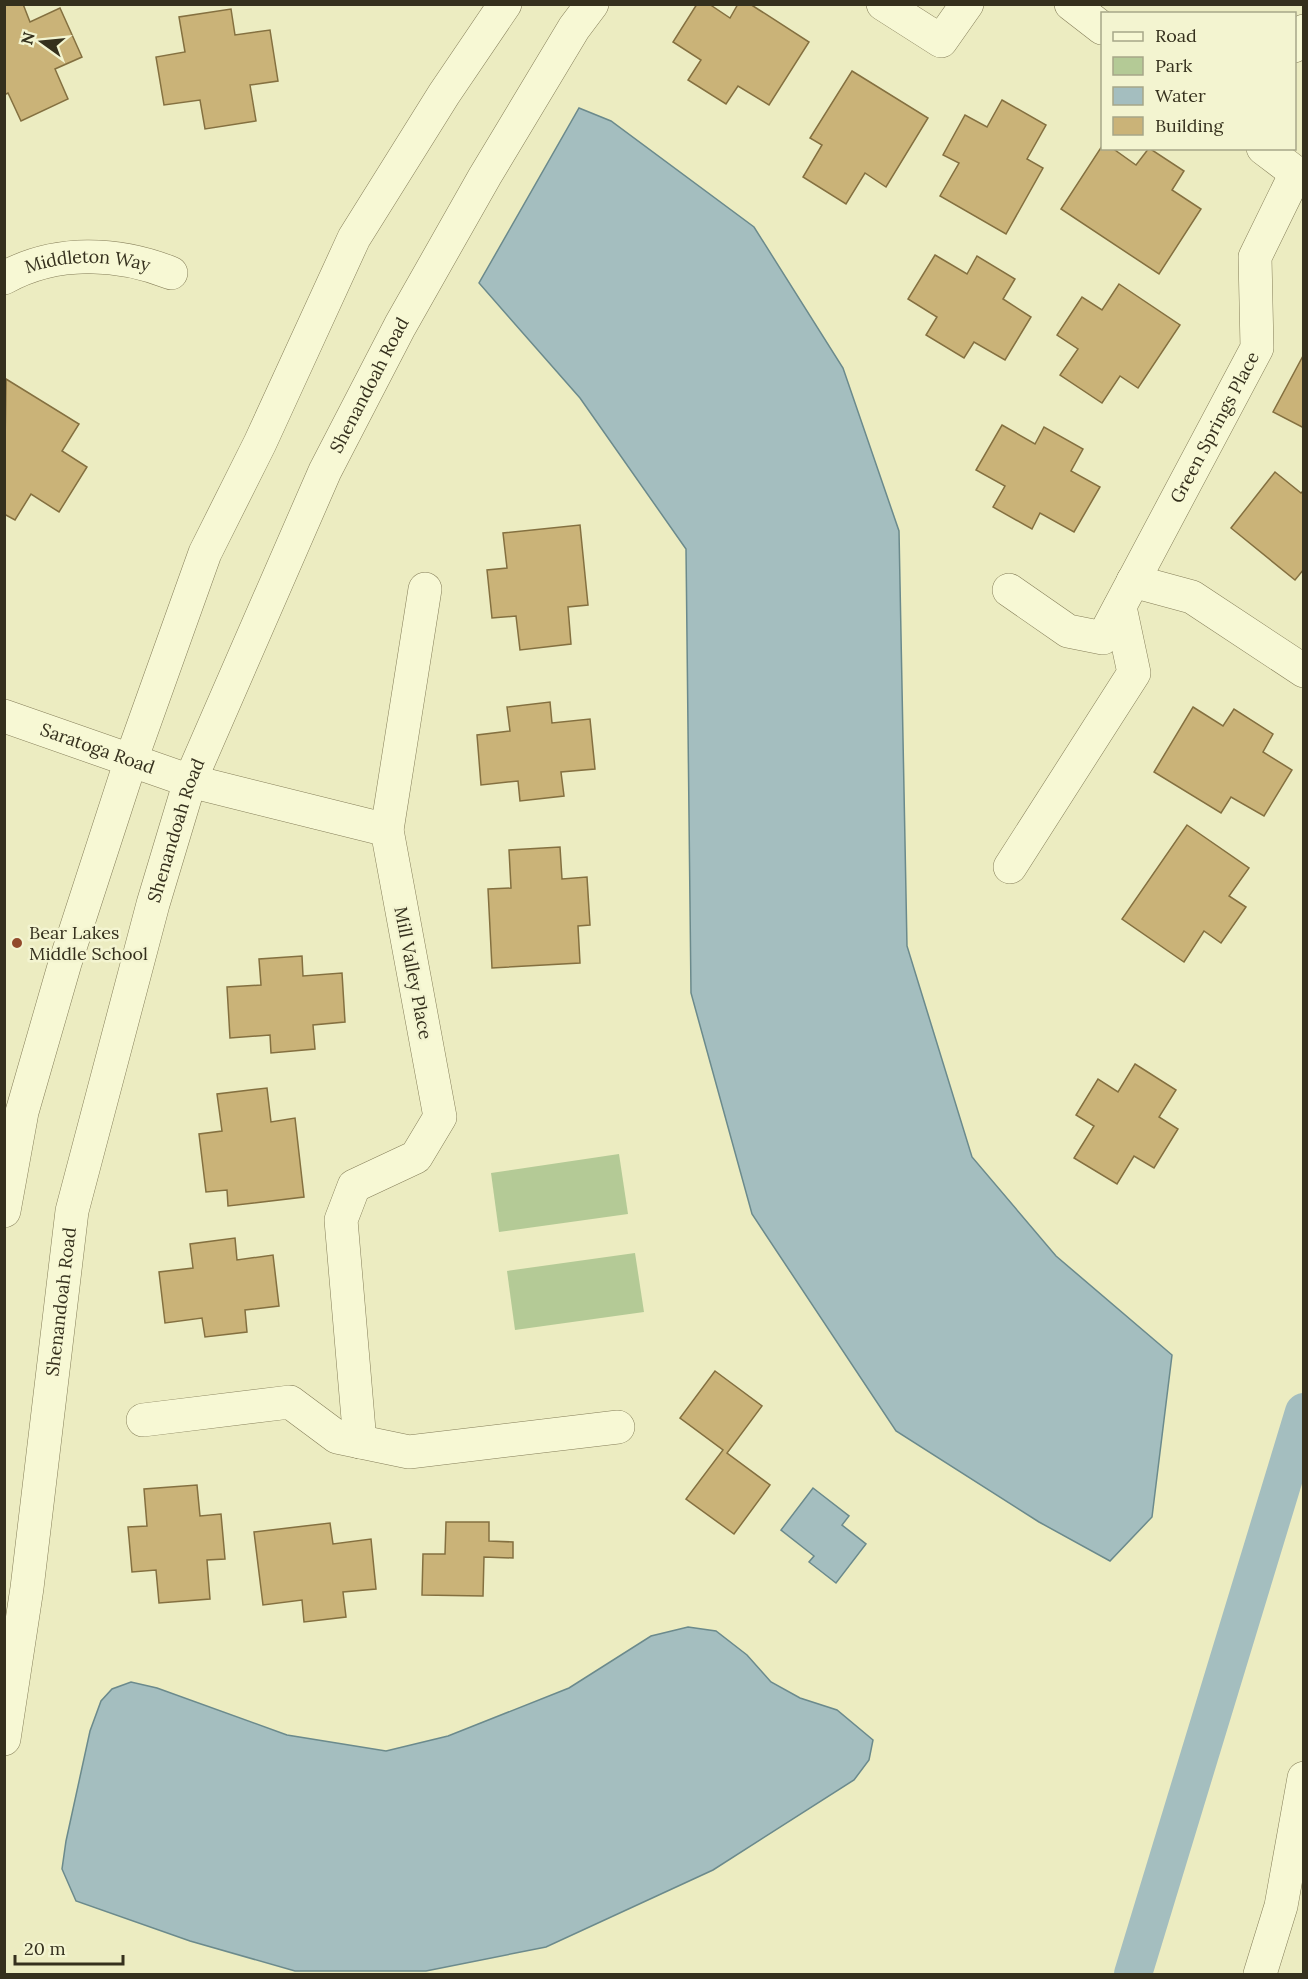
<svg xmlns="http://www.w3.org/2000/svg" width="1308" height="1979" font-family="Lora,serif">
<rect width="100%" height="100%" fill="#ececc1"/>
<!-- green -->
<g fill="#b4ca96">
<polygon points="619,1154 628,1214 499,1232 491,1173"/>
<polygon points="635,1253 644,1312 515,1330 507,1271"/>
</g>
<!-- water -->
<g fill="#a4bebf" stroke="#6b8a8c" stroke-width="1.5">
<polygon points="579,108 611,121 754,227 843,368 899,531 907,946 972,1157 1056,1256 1172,1355 1152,1517 1110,1561 1039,1522 896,1431 752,1214 691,993 686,549 580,398 479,283"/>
<polygon points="813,1488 849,1516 842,1525 866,1544 836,1583 809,1562 814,1556 781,1530"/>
<polygon points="688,1627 716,1631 747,1655 771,1682 800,1698 837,1710 873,1740 869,1760 854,1780 713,1870 546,1947 426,1971 295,1971 190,1941 76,1901 62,1869 66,1841 90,1731 101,1701 112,1689 131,1682 157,1688 287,1735 386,1751 448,1736 569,1688 651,1636"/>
</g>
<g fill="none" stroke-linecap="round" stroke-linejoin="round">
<!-- canal -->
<polyline stroke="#a4bebf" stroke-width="38" points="1133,1974 1304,1412"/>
</g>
<!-- building -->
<g fill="#cab378" stroke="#847040" stroke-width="1.5">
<polygon points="4,4 23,4 30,22 60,8 82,57 55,69 68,99 21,121 8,93 4,95"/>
<polygon points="697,4 709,4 730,18 738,4 750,4 809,42 769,105 738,86 726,104 688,80 701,60 673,42"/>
<polygon points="231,9 235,35 270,30 278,81 250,85 256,121 205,129 200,100 164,105 156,57 185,52 179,17"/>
<polygon points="852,71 928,118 886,187 865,173 846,204 803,177 822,145 810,138"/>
<polygon points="1002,100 1046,125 1027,159 1043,168 1006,234 940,196 959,163 943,155 965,115 987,127"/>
<polygon points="1102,146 1112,148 1136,165 1149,148 1184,171 1172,190 1201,209 1159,274 1061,209"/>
<polygon points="935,255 967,274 977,256 1015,279 1003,299 1031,317 1005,360 974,342 964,358 926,335 937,317 908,299"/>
<polygon points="1119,284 1180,325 1138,388 1120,376 1102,403 1060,375 1078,349 1057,335 1082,297 1102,310"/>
<polygon points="1304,354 1304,428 1273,412"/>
<polygon points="6,379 79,424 62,451 87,467 59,512 31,494 15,520 4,514"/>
<polygon points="1002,425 1035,444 1044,427 1083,449 1071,471 1100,487 1074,532 1040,513 1032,529 993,507 1005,486 976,470"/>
<polygon points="1275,472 1301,493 1304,490 1304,569 1295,580 1231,528"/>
<polygon points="580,525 588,605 568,607 571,644 520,650 516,616 492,618 487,570 507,568 503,533"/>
<polygon points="550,702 552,723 590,719 595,769 561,772 564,796 520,801 518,781 481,785 477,735 510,731 507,707"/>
<polygon points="1193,707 1223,726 1234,709 1273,734 1263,752 1292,770 1264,816 1231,797 1221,813 1154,772"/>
<polygon points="1187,825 1249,868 1229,896 1246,907 1221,943 1204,931 1184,962 1122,919"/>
<polygon points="560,847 562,879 587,877 590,925 578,926 580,963 492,968 488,889 511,888 509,850"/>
<polygon points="302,956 303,976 342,973 345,1022 313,1025 315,1049 271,1053 270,1035 230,1038 227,987 261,985 259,959"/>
<polygon points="1135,1064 1176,1090 1159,1117 1178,1129 1154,1168 1134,1156 1117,1184 1074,1158 1094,1126 1076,1115 1098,1079 1118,1092"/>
<polygon points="267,1088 271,1122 295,1118 304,1197 228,1206 227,1190 206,1192 199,1134 222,1131 217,1094"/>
<polygon points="235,1238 237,1260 273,1255 279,1306 245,1310 247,1332 205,1337 202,1318 165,1323 159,1272 193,1268 190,1244"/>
<polygon points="715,1371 762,1406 727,1453 770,1485 734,1534 686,1499 723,1450 680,1418"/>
<polygon points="197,1485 200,1516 221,1514 225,1559 207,1560 210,1599 159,1603 156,1570 132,1572 128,1527 147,1526 144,1489"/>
<polygon points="446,1522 489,1522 489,1541 513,1542 513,1558 484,1557 483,1596 422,1595 423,1554 445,1554"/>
<polygon points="330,1523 333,1544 371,1539 376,1589 343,1592 346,1617 304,1622 302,1600 263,1605 254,1532"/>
</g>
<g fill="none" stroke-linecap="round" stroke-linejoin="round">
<!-- minor casing -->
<g stroke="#857e59" stroke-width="34">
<g id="minor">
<polyline points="883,4 941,41 967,4"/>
<polyline points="1071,4 1102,28"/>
<polyline points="1294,46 1304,31"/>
<path id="s1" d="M4,278C56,249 118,252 171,273"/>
<polyline points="1133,581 1192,597 1304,671"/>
<path id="s2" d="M1009,590L1068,631L1103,638L1257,348L1255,257L1296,173L1263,148"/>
<path id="s3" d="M4,716L190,781L387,830"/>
<polyline points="1010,867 1134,673 1120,607"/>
<polyline points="4,1211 22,1112 65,963 131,760 205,553 260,443 354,238 444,94 505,4"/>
<polyline points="143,1420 290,1402 337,1437 409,1452 618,1427"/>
<polyline points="360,1442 341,1220 354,1186 416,1157 440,1117 387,830 425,589"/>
<path id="s4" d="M4,1739L27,1588L72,1211L153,904L190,781L325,471L400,326L485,176L574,28L592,4"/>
<polyline points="1260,1974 1281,1906 1304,1778"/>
</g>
</g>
<!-- minor -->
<use href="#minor" stroke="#f7f8d4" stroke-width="33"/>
</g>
<!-- markers -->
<circle fill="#924a2b" stroke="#f3f4d0" stroke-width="2" cx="17" cy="943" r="6"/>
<g text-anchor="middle" stroke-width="5" stroke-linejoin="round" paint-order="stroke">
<!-- street labels -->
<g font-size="18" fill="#35301d" stroke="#f3f4d0">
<text dy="6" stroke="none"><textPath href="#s1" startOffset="87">Middleton Way</textPath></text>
<text dy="6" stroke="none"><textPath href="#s4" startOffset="1413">Shenandoah Road</textPath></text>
<text dy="6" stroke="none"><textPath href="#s2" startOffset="346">Green Springs Place</textPath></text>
<text dy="6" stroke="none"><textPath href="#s3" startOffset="99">Saratoga Road</textPath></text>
<text dy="6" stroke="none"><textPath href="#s4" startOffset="927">Shenandoah Road</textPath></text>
<text transform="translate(413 973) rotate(79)" y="6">Mill Valley Place</text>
<text dy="6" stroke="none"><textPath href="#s4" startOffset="441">Shenandoah Road</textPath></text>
</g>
<!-- poi labels -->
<g font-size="18" fill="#35301d" stroke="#f3f4d0" text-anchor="start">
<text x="29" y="939">Bear Lakes<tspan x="29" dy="21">Middle School</tspan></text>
</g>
</g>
<!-- border -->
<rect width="1308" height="1979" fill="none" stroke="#35301d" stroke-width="12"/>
<!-- legend -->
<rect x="1101" y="12" width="195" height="138" fill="#f3f4d0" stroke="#a7a688" stroke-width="1.5"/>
<rect x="1113" y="32" width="30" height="9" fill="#f7f8d4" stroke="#a7a688" stroke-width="1.5"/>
<text x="1155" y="42" font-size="18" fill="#35301d">Road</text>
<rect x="1113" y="57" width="30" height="18" fill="#b4ca96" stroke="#a7a688" stroke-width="1.5"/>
<text x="1155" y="72" font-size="18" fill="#35301d">Park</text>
<rect x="1113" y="87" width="30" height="18" fill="#a4bebf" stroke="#a7a688" stroke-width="1.5"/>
<text x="1155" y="102" font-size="18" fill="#35301d">Water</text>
<rect x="1113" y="117" width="30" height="18" fill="#cab378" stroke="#a7a688" stroke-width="1.5"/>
<text x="1155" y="132" font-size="18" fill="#35301d">Building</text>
<!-- north arrow -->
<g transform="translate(42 42) rotate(285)" stroke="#f3f4d0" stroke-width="4.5" paint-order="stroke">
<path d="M0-4.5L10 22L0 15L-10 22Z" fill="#35301d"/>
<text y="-9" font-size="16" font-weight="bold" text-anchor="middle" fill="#35301d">N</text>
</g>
<!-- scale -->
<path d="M15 1955v9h108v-9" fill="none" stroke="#35301d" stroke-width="3"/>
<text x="24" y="1955" font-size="18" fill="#35301d" stroke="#f3f4d0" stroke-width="4.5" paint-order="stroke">20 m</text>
</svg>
